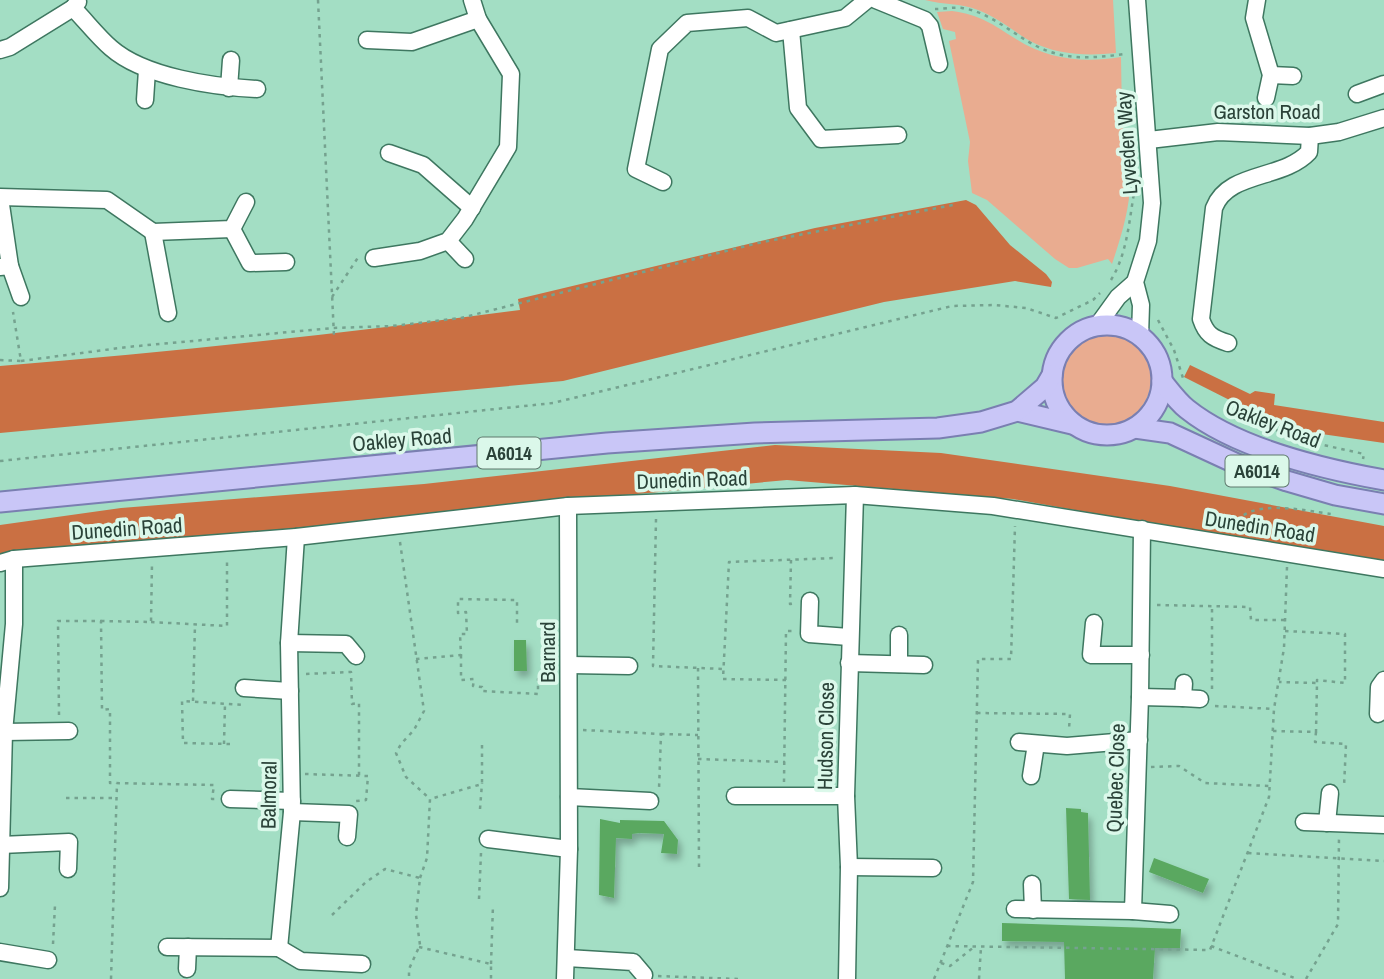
<svg xmlns="http://www.w3.org/2000/svg" width="1384" height="979" font-family="'Archivo Narrow',sans-serif">
<defs>
<filter id="shadow"><feDropShadow dx="3.5" dy="6" stdDeviation="3.5" flood-color="#0004"/></filter>
</defs>
<rect width="100%" height="100%" fill="#a3dec4"/>
<!-- green -->
<g fill="#e9ac90">
<path d="M925,0H1113L1116,53C1087,56 1057,55 1030,41C1013,31 997,17 978,10C961,3 943,5 925,0Z"/>
<path d="M952,11C981,15 992,24 1016,39C1049,60 1083,63 1121,57L1122,116L1115,119V128H1123C1125,144 1129,161 1130,177C1131,206 1121,237 1112,264L1108,259L1077,268H1069L1055,259L987,200L972,193L968,161L970,142L949,41L956,39L955,32L943,29L937,12Z"/>
<circle cx="1105" cy="379" r="46"/>
</g>
<!-- forest -->
<g fill="#ca7043">
<path d="M966,200L976,205L1010,245L1046,274L1052,282L1051,287L1015,281L884,302L563,381L0,433V366C174,352 347,333 520,310L518,299L815,228Z"/>
<polygon points="1190,365 1250,394 1255,391 1275,394 1274,405 1384,422 1384,443 1287,429 1184,377"/>
<polygon points="775,445 941,453 1170,486 1384,526 1384,565 1013,499 787,480 497,507 258,533 0,555 0,525 121,508 424,484"/>
</g>
<!-- building -->
<g fill="#5aa861" filter="url(#shadow)">
<polygon points="514,640 526,640 527,671 514,671"/>
<polygon points="1066,808 1081,809 1081,812 1088,813 1090,900 1069,899"/>
<polygon points="600,819 620,823 620,820 664,821 678,840 677,854 661,853 664,834 639,833 632,834 632,839 616,838 614,898 599,895"/>
<polygon points="1154,858 1209,879 1203,893 1149,872"/>
<polygon points="1002,923 1181,929 1180,948 1155,948 1153,979 1065,979 1064,942 1002,941"/>
</g>
<g fill="none" stroke-linecap="round" stroke-linejoin="round">
<!-- minor casing -->
<g stroke="#3e7760" stroke-width="19">
<g id="minor">
<polyline points="876,0 925,20 930,26 939,64"/>
<polyline points="1137,0 1152,203 1148,241 1135,282 1141,305 1140,336"/>
<polyline points="1257,0 1254,18 1271,75 1266,98"/>
<path d="M73,8C86,21 97,36 111,48C144,77 214,87 257,89"/>
<polyline points="791,30 798,108 821,139 898,135"/>
<polyline points="367,40 412,42 478,19"/>
<polyline points="0,50 10,47 73,8 78,2"/>
<polyline points="1271,75 1293,76"/>
<polyline points="229,88 231,60"/>
<polyline points="1357,94 1384,84"/>
<polyline points="145,100 147,70"/>
<polyline points="1149,140 1218,132 1310,136 1339,132 1384,118"/>
<polyline points="389,153 423,165 472,208"/>
<polyline points="663,182 636,169 660,49 687,23 748,18 776,33 845,18 867,0"/>
<polyline points="0,197 107,200 153,232 232,229 246,202"/>
<polyline points="232,229 250,263 286,262"/>
<polyline points="153,232 168,313"/>
<polyline points="448,241 465,259"/>
<polyline points="374,258 420,251 448,241 465,219 508,147 511,74 478,19 472,0"/>
<polyline points="10,266 21,297"/>
<polyline points="0,267 10,266 0,198"/>
<polyline points="1097,326 1118,297 1135,282"/>
<path d="M1228,343C1212,338 1206,334 1201,319L1214,208C1228,171 1283,180 1309,152L1310,136"/>
<polyline points="0,563 14,559 296,537 568,506 855,495 993,506 1384,569"/>
<polyline points="810,601 809,634 849,637"/>
<polyline points="1094,623 1091,655 1141,655"/>
<polyline points="899,635 899,664"/>
<polyline points="289,643 346,644 356,656"/>
<polyline points="849,663 924,665"/>
<polyline points="570,665 629,666"/>
<polyline points="1184,683 1183,698 1200,699"/>
<polyline points="244,688 290,691"/>
<polyline points="1140,697 1183,698"/>
<polyline points="1378,714 1379,687 1384,680"/>
<polyline points="4,732 69,731"/>
<polyline points="1019,742 1067,746 1139,740"/>
<polyline points="1031,776 1036,744"/>
<polyline points="735,796 846,796"/>
<polyline points="569,797 650,801"/>
<polyline points="230,799 292,801"/>
<polyline points="292,812 349,814 347,837"/>
<polyline points="1304,822 1384,825"/>
<polyline points="1327,823 1330,793"/>
<polyline points="488,839 569,849"/>
<polyline points="1,845 69,842 68,869"/>
<polyline points="849,867 933,868"/>
<polyline points="1032,884 1033,910"/>
<polyline points="0,888 4,732 14,624 14,559"/>
<polyline points="1015,909 1133,911 1140,697 1142,529"/>
<polyline points="1133,911 1170,914"/>
<polyline points="167,947 279,948 292,812 289,643 296,537"/>
<polyline points="279,948 301,961 362,964"/>
<polyline points="0,952 48,960"/>
<polyline points="567,958 633,962 644,975"/>
<polyline points="187,969 188,947"/>
<polyline points="565,979 569,849 568,506"/>
<polyline points="847,979 849,867 846,796 855,495"/>
</g>
</g>
<!-- major casing -->
<g stroke="#7a7fb1" stroke-width="23">
<g id="major">
<circle cx="1107" cy="380" r="55"/>
<path d="M1162,381C1170,391 1178,402 1187,409C1237,449 1323,469 1384,480"/>
<polyline points="1017,411 1072,424"/>
<polyline points="1135,428 1170,433 1237,464 1287,481 1335,495 1384,504"/>
<polyline points="0,502 607,443 755,433 938,428 981,422 1017,411 1045,387 1052,375"/>
</g>
</g>
<!-- path -->
<g stroke="#75a28f" stroke-width="2.5" stroke-dasharray="3.5 5" stroke-linecap="butt">
<polyline points="318,0 334,336"/>
<path d="M935,9C943,9 953,7 962,8C996,13 1021,44 1054,53C1077,60 1102,57 1125,54"/>
<path d="M1111,280C1127,254 1129,222 1134,193"/>
<polyline points="332,297 359,256"/>
<polyline points="1158,320 1174,350 1183,378"/>
<polyline points="0,360 21,361 13,312"/>
<polyline points="21,361 127,347 333,328 392,326 461,318 758,243 953,205"/>
<polyline points="1228,413 1310,442 1364,454 1363,459"/>
<polyline points="0,461 553,403 952,306 994,305 1026,308 1056,318 1093,300 1100,293"/>
<polyline points="656,519 653,666 723,669"/>
<path d="M1233,528C1246,496 1305,511 1331,514V511"/>
<polyline points="400,542 424,711 414,730 401,744 396,753 406,777 430,799"/>
<polyline points="791,560 790,604 796,603"/>
<polyline points="1157,605 1250,607 1251,620 1285,620"/>
<polyline points="101,621 151,622 152,563"/>
<polyline points="151,622 227,626 227,558"/>
<polyline points="1285,631 1345,634 1345,683 1317,680 1317,683"/>
<polyline points="461,655 461,680 474,679 473,686 482,687 482,691 538,694 538,679 552,681"/>
<polyline points="416,659 461,655 460,634 467,634 466,612 458,613 458,599 517,600 517,624"/>
<polyline points="698,668 699,867"/>
<polyline points="306,674 351,672 352,704 359,703 359,776"/>
<polyline points="786,680 723,679 729,562 836,558"/>
<polyline points="1212,689 1212,606"/>
<polyline points="193,701 195,624"/>
<polyline points="1215,706 1274,709"/>
<polyline points="977,713 1070,714 1069,729"/>
<polyline points="59,715 58,621 101,621 102,710 110,709 110,783 214,785 212,799 216,799"/>
<polyline points="583,730 661,734 659,789"/>
<polyline points="1273,731 1316,732 1317,683 1279,682"/>
<polyline points="1316,732 1315,742 1346,744 1344,787"/>
<polyline points="661,734 698,735"/>
<polyline points="224,744 225,704"/>
<polyline points="230,744 183,743 182,701 245,705"/>
<polyline points="698,759 785,762"/>
<polyline points="1151,767 1179,766 1205,783 1269,786"/>
<polyline points="305,774 368,776 366,800 356,801"/>
<polyline points="784,782 786,631 793,631"/>
<polyline points="66,798 116,798"/>
<polyline points="480,809 482,783"/>
<polyline points="1248,853 1384,861"/>
<polyline points="420,878 427,858 430,799 482,784 482,741"/>
<polyline points="479,899 481,853"/>
<polyline points="332,915 366,882 385,869 420,878 416,915 420,945 409,969 409,979"/>
<polyline points="53,944 55,905"/>
<polyline points="947,946 1210,950 1269,797 1274,709 1284,648 1287,567"/>
<polyline points="1211,946 1297,979"/>
<polyline points="419,947 491,964 491,979"/>
<polyline points="941,963 950,966 974,947"/>
<polyline points="491,964 493,905"/>
<polyline points="658,976 739,979"/>
<polyline points="111,979 117,783"/>
<polyline points="934,979 973,882 978,659 1011,659 1015,526"/>
<polyline points="979,979 981,947"/>
<polyline points="1306,979 1338,924 1339,837"/>
</g>
<!-- minor -->
<use href="#minor" stroke="#fff" stroke-width="16"/>
<!-- major -->
<use href="#major" stroke="#c9c6f7" stroke-width="19"/>
</g>
<g text-anchor="middle" stroke-width="7" stroke-linejoin="round" paint-order="stroke">
<!-- shield labels -->
<g fill="#dbf8ea" stroke="#5f796d" stroke-width="2">
<rect x="477.5" y="437.5" width="63" height="31" rx="5"/>
<rect x="1225.5" y="455.5" width="63" height="31" rx="5"/>
</g>
<g font-size="19" font-weight="bold" fill="#2a4238">
<text x="509" y="460">A6014</text>
<text x="1257" y="478">A6014</text>
</g>
<!-- street labels -->
<g font-size="21" fill="#2a4238" stroke="#dbf8ea">
<text x="1267" y="119">Garston Road</text>
<text transform="translate(1127 143) rotate(-94)" y="7">Lyveden Way</text>
<text transform="translate(1273 424) rotate(21)" y="7">Oakley Road</text>
<text transform="translate(402 440) rotate(-5)" y="7">Oakley Road</text>
<text transform="translate(692 480) rotate(-2)" y="7">Dunedin Road</text>
<text transform="translate(1260 527) rotate(9)" y="7">Dunedin Road</text>
<text transform="translate(127 529) rotate(-4)" y="7">Dunedin Road</text>
<text transform="translate(548 652) rotate(-90)" y="7">Barnard</text>
<text transform="translate(826 736) rotate(-89)" y="7">Hudson Close</text>
<text transform="translate(1116 778) rotate(-88)" y="7">Quebec Close</text>
<text transform="translate(269 795) rotate(-89)" y="7">Balmoral</text>
</g>
</g>
</svg>
